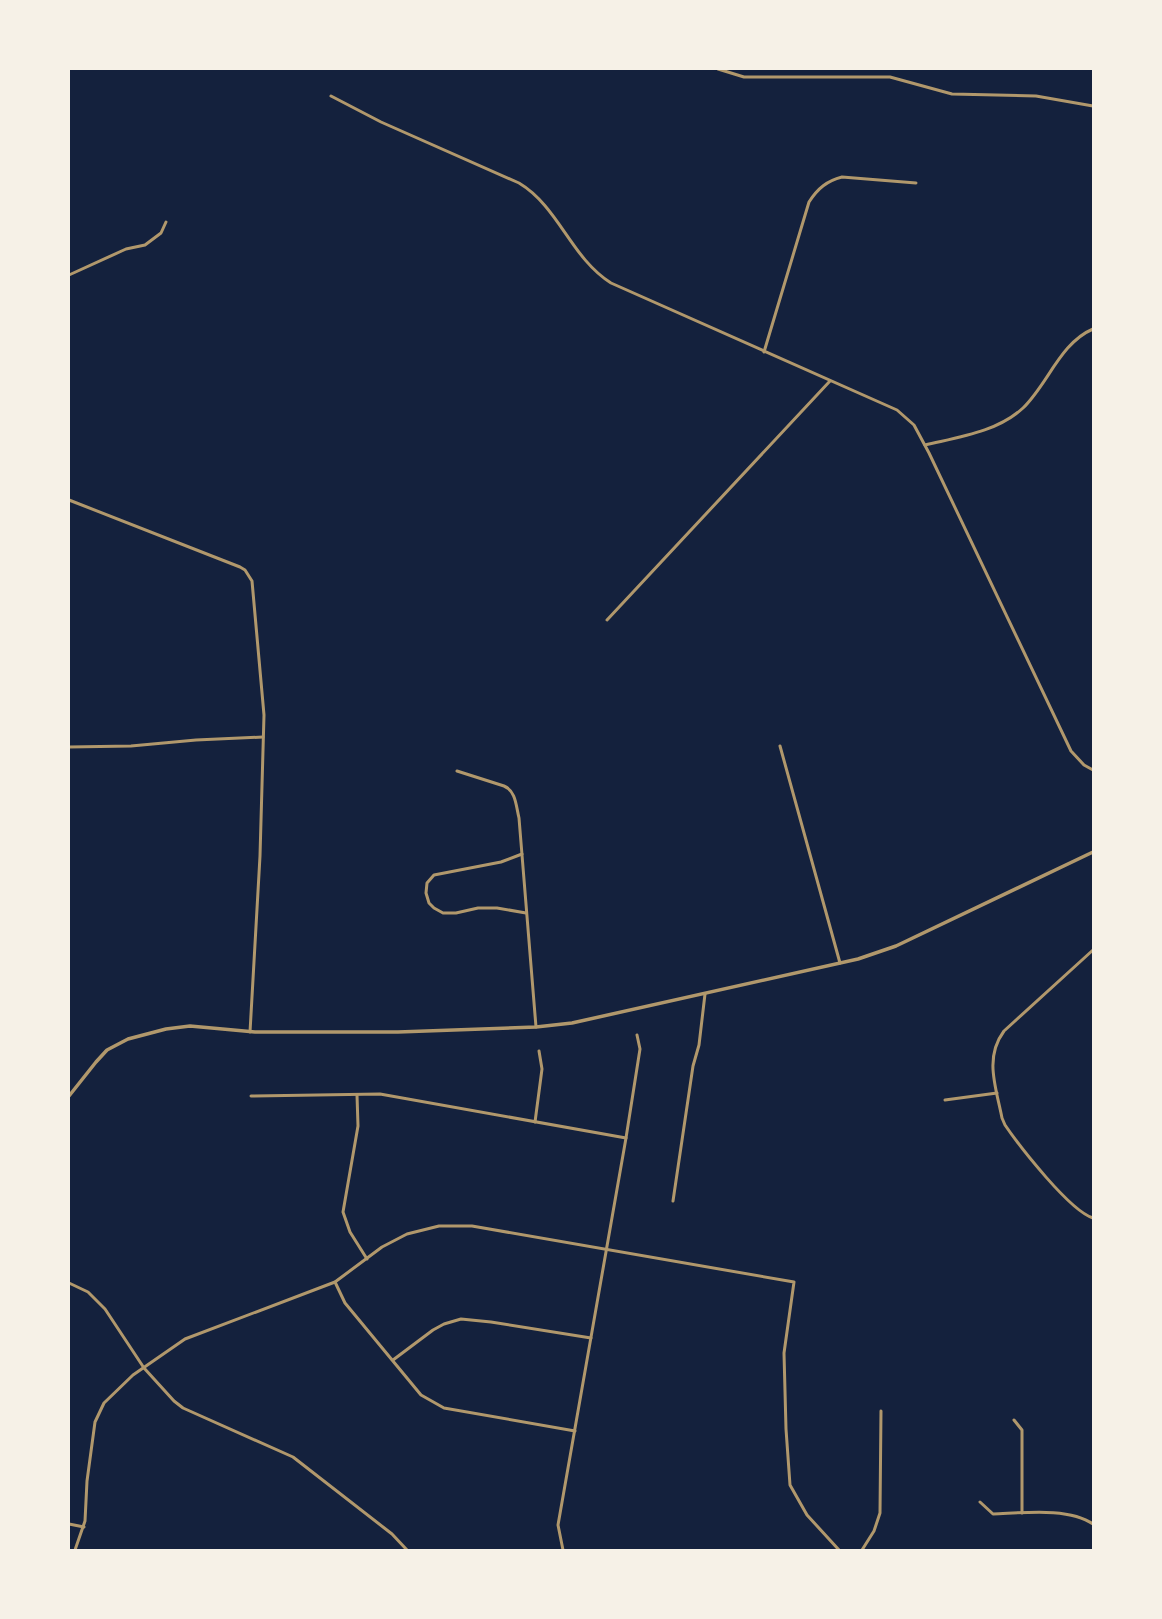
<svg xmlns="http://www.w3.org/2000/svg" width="1162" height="1619" font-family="'PT Sans',sans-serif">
<rect width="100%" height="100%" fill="#14213d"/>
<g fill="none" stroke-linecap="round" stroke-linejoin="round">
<!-- minor -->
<g stroke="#b1986c" stroke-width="3">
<polyline points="718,69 744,77 890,77 952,94 1036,96 1093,106"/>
<path d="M331,96L381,122L519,183C559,207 571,258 611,283L897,410L914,425L929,453L1071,751L1084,765L1093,770"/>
<polyline points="69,275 126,249 145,245 161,233 166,222"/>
<path d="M764,352L809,202C818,188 827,181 842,177L916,183"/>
<path d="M925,445C959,437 997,432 1023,408C1048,384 1060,343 1093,329"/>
<polyline points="69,500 240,567 245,570 252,581 264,715 260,856 250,1032"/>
<polyline points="607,620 830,381"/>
<polyline points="780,746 840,963"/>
<polyline points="69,747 131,746 196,740 263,737"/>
<path d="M457,771L504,786C516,791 516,806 519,818L536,1027"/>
<polyline points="522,854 501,862 434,875 427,883 426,893 429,903 434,908 443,913 456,913 478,908 497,908 526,913"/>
<path d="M1093,950L1004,1031C984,1058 996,1087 1002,1118L1005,1125C1020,1147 1070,1211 1093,1218"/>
<polyline points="357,1095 358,1126 343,1212 350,1232 367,1259"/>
<polyline points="251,1096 380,1094 626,1138"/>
<polyline points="945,1100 997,1093"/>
<polyline points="535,1122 542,1069 539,1051"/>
<polyline points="673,1201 693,1066 699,1045 705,994"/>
<polyline points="335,1282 345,1303 421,1395 444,1408 575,1431"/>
<polyline points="69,1283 88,1292 105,1309 144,1368 174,1401 183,1408 293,1457 392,1534 407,1550"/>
<polyline points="393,1360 433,1330 444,1324 461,1319 491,1322 591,1338"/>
<polyline points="1014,1420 1022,1430 1022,1513"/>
<path d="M980,1502L993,1514C1022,1513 1069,1507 1093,1524"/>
<polyline points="69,1524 84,1527"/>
<polyline points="75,1550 85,1521 87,1481 95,1422 104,1403 133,1375 185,1339 335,1282 382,1247 407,1234 439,1226 472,1226 794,1282 784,1353 786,1429 790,1485 807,1515 839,1550"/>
<polyline points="563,1550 558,1525 626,1138 640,1049 637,1035"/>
<polyline points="862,1550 874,1531 880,1513 881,1411"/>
</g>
<!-- tertiary -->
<polyline stroke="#b1986c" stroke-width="3.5" points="69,1096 96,1062 107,1050 128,1039 166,1029 190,1026 255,1032 398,1032 536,1027 572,1023 858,959 896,946 1093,852"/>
</g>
<!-- border -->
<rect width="1162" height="1619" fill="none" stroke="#f6f1e7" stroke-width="140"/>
</svg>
